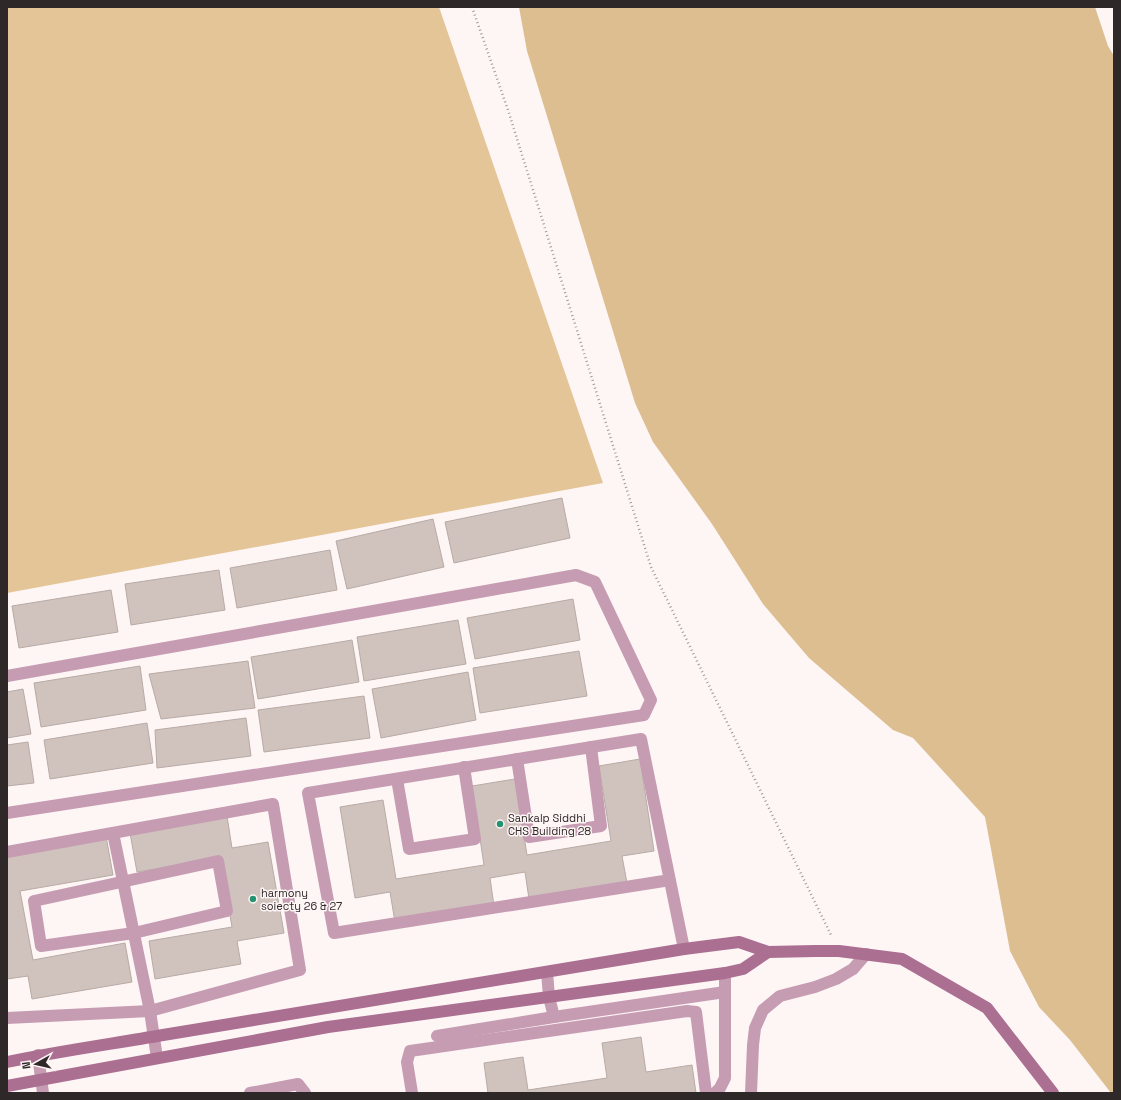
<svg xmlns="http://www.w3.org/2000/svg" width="1121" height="1100" font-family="'Space Grotesk',sans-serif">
<rect width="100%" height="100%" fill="#fef5f5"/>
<!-- green -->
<polygon fill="#e4c598" points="7,7 439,7 603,483 7,593"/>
<!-- forest -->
<polygon fill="#ddbe91" points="519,7 1095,7 1108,46 1114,56 1114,1093 1111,1093 1070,1040 1039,1007 1010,951 985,817 913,738 893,730 809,658 763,604 712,524 653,442 635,403 527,51"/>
<!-- building -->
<g fill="#d0c3bd" stroke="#b8aba5">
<polygon points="562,498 570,538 454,563 445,522"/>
<polygon points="433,519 444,567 347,589 336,541"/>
<polygon points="330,550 337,590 237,608 230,568"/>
<polygon points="219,570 225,610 131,625 125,584"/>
<polygon points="111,590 118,632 19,648 12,606"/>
<polygon points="573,599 580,640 475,659 467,618"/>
<polygon points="458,620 466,664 364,681 357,637"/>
<polygon points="352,640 359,682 258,699 251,657"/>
<polygon points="579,651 587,696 480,713 473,668"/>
<polygon points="248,661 255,708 161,719 149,674"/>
<polygon points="140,666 146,710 41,727 34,683"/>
<polygon points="468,672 476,720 381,738 372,689"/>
<polygon points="23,689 31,734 7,738 7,692"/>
<polygon points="364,696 370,738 264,752 258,710"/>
<polygon points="246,718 251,756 157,768 155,730"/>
<polygon points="147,723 153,763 50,779 44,740"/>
<polygon points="28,742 34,783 7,786 7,745"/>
<polygon points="640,759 654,851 622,856 627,883 529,899 525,872 490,878 494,906 395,922 390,892 355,898 340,807 383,800 396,879 484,865 472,786 515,779 527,855 611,841 599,766"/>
<polygon points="227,816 232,848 268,842 284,933 237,941 241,964 155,979 149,941 232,927 220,858 137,872 130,833"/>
<polygon points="106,836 113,875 20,891 33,960 125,943 132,982 32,999 28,976 7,979 7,854"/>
<polygon points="641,1037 646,1072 692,1065 696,1093 488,1093 484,1063 523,1057 528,1090 607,1078 602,1043"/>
</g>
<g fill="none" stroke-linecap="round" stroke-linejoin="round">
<!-- path -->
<polyline stroke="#a39b9b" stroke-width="2.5" stroke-dasharray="1 3" stroke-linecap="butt" points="472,7 508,110 651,567 831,935"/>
<!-- street -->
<g stroke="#c69cb3" stroke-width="12">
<polyline points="7,676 576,575 595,582 651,700 644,715 7,813"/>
<polyline points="517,759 529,837 601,826 591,747"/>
<polyline points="397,779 409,849 475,839 464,767"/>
<polyline points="113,833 150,1011 157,1058"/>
<polyline points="7,852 273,804 300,970 150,1011 7,1018"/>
<polygon points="218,861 227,911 134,933 41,946 34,901"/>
<polyline points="670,880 334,933 308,793 641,739 684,949"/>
<polyline points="547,972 549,997 554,1017 725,992"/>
<polyline points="437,1036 554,1017"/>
<polyline points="38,1055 43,1093"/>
<polyline points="250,1093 298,1084 305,1093"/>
<polyline points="412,1093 407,1062 410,1051 687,1011 696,1012 706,1093"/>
<polyline points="715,1093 720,1088 725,1078 725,973"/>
<polyline points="751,1093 753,1045 755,1028 763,1010 780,996 815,987 836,979 853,969 866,954"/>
</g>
<!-- secondary -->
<g stroke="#ab6f91" stroke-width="12">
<path d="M7,1062C59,1051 111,1044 163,1035C336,1005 510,978 684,949L739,942L768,952L815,951H839L902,959L987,1008L1053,1093"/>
<polyline points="7,1086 328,1027 725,973 743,969 768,952"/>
</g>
</g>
<!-- markers -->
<g fill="#259272" stroke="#fef5f5" stroke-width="1.5">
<circle cx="500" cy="824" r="4"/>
<circle cx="253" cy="899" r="4"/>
</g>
<g text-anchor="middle" stroke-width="3" stroke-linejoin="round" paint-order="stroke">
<!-- poi labels -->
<g font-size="11" fill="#2e2828" stroke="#fef5f5" text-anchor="start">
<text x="508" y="822">Sankalp Siddhi<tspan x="508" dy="13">CHS Building 28</tspan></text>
<text x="261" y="897">harmony<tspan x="261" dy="13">soiecty 26 &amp; 27</tspan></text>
</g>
</g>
<!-- border -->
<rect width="1121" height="1100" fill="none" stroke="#2e2828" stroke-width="16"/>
<!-- north arrow -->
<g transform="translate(36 1064) rotate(262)" stroke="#fef5f5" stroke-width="3" paint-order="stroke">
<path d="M0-3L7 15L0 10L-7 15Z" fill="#2e2828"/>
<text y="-6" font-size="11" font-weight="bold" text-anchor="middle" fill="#2e2828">N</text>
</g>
</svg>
